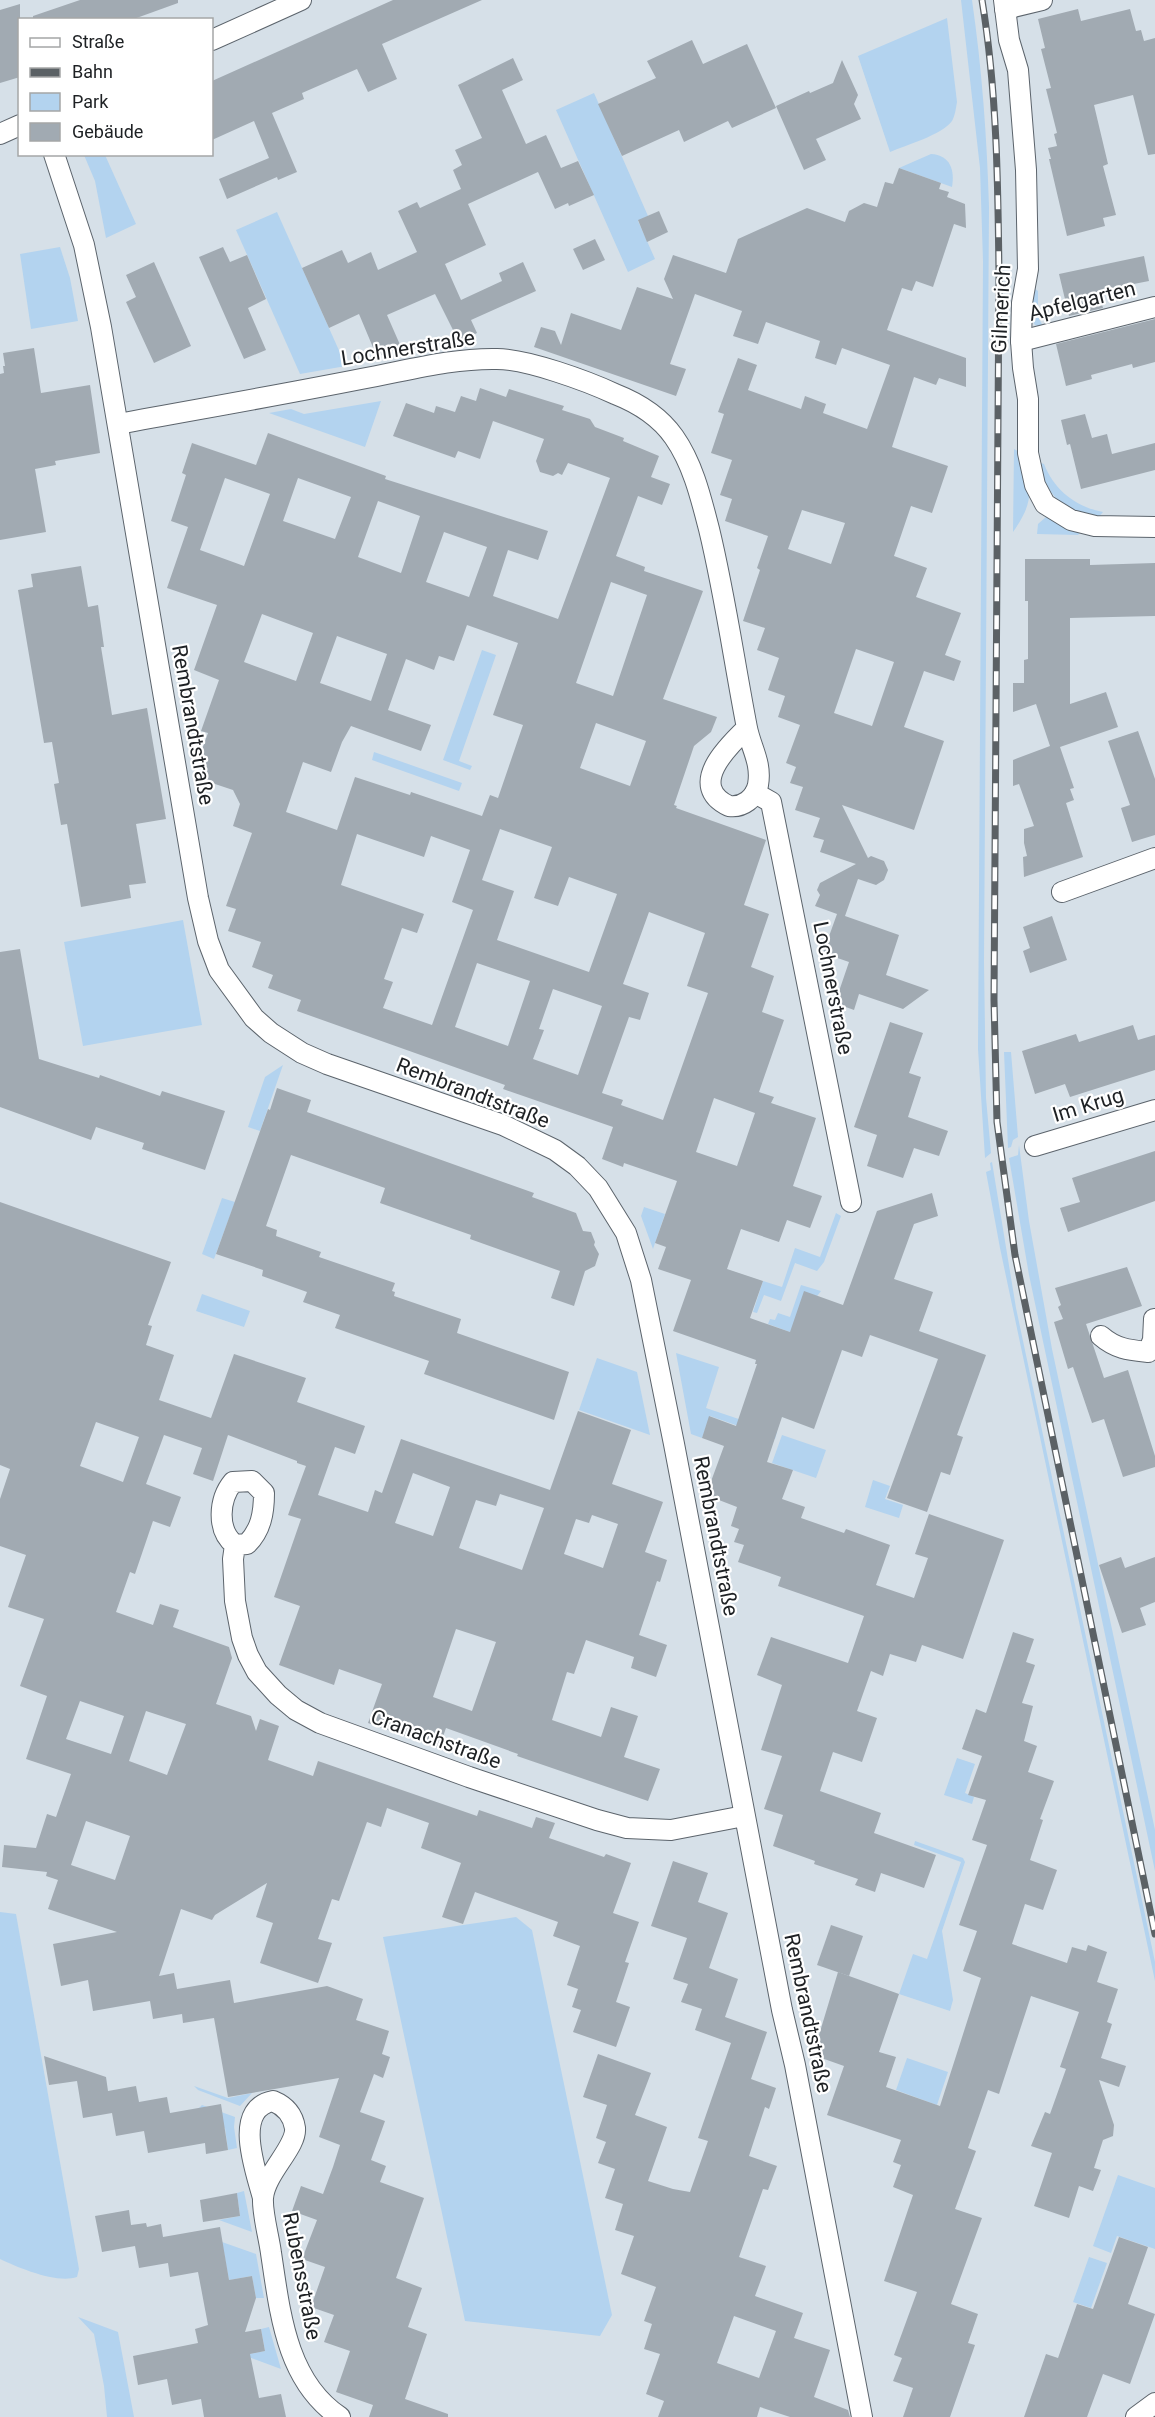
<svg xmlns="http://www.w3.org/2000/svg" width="1155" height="2417" font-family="Roboto,sans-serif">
<rect width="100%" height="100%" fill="#d6e0e8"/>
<!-- green -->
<g fill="#b3d3ef">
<path d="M961,0H972C982,69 987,138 989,207L984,962L986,1098L991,1153L985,1158L978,1049L983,261L980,168Z"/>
<path d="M947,18L957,102C956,108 955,116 952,121C942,135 906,145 890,152L858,56Z"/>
<polygon points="594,93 648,216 638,221 655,259 628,272 556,110"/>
<path d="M931,154C950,155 955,170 952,187L899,168Z"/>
<polygon points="84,155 105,155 136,224 106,238 95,181"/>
<polygon points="277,212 346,366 300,374 236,230"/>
<polygon points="60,247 70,278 78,321 31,329 20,254"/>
<polygon points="1034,288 1038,291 1038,317 1044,328 1035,325 1031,318 1031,289"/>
<polygon points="381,401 365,447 269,413 291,409 304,414"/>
<path d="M1014,449L1023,454C1030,490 1036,499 1013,532Z"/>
<path d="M1041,463L1044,464C1054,490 1076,507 1103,512L1097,519C1065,513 1048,496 1038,465Z"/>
<polygon points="1046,517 1079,531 1080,533 1078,535 1037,534 1038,524"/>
<polygon points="482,650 496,655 459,761 472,766 470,770 443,760"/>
<polygon points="374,752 462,783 459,791 372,760"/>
<polygon points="183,920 202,1025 83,1046 64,942"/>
<polygon points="1004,1052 1011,1052 1018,1137 1013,1140 1011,1147 1008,1148"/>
<polygon points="283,1065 260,1131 248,1127 265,1077"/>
<polygon points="1019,1145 1029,1221 1052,1349 1155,1830 1155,1871 1029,1275 1009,1158 1018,1155"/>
<polygon points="992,1162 1016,1308 1147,1924 1155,1962 1155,1981 1000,1248 986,1172 991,1170 990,1163"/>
<polygon points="222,1198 235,1202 214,1259 202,1254"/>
<polygon points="644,1207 665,1214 653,1249 641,1216"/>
<polygon points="836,1213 841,1216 824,1262 817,1271 795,1263 781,1301 764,1295 757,1313 753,1312 763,1281 782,1287 795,1248 820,1257"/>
<polygon points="801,1285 821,1291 790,1332 768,1324 770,1319 775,1320 778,1313 790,1317"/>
<polygon points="202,1294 250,1311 244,1327 196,1311"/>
<polygon points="676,1353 719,1367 706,1408 777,1432 775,1439 710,1416 702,1438 691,1434"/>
<polygon points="597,1358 637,1372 650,1435 579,1410"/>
<polygon points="782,1435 826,1450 816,1478 772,1463"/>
<polygon points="873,1480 890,1486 885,1499 903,1505 899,1518 865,1507"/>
<polygon points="957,1758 975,1764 965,1793 974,1797 972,1804 944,1795"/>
<polygon points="915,1841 963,1858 965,1862 942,1931 953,2000 950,2011 899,1994 913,1954 927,1959 961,1862 914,1845"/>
<path d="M0,1912L16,1914L79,2269L77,2277C57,2284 19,2268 0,2259Z"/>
<polygon points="516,1917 532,1930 612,2315 600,2336 465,2321 383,1937"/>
<polygon points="907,2058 948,2072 937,2105 896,2090"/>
<polygon points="194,2086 228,2098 252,2093 240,2106 198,2090"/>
<polygon points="202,2105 235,2117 234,2127 237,2148 228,2150 225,2128 202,2131 199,2108"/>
<polygon points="1118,2175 1155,2188 1155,2249 1117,2236 1111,2253 1093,2246"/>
<polygon points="244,2191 252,2232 219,2220 240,2216 237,2193"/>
<polygon points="222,2242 256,2254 264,2298 256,2298 252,2276 229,2280"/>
<polygon points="1089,2257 1107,2263 1091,2308 1073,2302"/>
<polygon points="78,2317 118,2332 134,2417 107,2417 104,2386 94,2334"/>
<polygon points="269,2327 281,2369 243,2355 265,2351 261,2329"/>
</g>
<!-- building -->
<g fill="#a1aab2" fill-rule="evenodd">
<polygon points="80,0 178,0 178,3 131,20 33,20 33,16"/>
<polygon points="393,0 482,0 382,44 397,79 368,92 357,69 302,93 304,99 272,113 297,172 278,180 277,177 227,199 219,179 269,158 254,121 212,140 212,81"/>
<polygon points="20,4 20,77 0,83 0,10"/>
<polygon points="1078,9 1081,21 1130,9 1136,31 1141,30 1144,41 1155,38 1155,154 1148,155 1133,95 1094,105 1108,164 1103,166 1116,215 1103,218 1105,226 1067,236 1049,159 1051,159 1048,148 1057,146 1054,134 1057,133 1046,89 1051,88 1041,49 1045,48 1038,19"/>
<polygon points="692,40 703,64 747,44 776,108 732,128 728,121 684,142 679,130 622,156 598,104 656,78 647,61"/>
<polygon points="513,58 523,80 502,90 526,144 546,135 561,168 578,161 594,195 569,206 568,203 555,209 538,172 468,204 486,245 445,264 461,300 502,281 499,273 523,262 536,291 471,320 477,333 459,342 435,294 387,315 401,347 377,357 359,314 329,328 302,268 342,250 348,263 371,252 378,270 417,252 398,211 417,202 420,208 461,189 453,170 462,165 455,150 482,138 458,85"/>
<polygon points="842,60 858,95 854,104 861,119 816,139 826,160 804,170 776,106 809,91 810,93 833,83"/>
<path d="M899,168L941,183L939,189L949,192L947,197L965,204L966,228L954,224L933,287L916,281L912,291L902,288L887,330L966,358V387L939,378L936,385L914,377L892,447L948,466L932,513L911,506L894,556L927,568L916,597L961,613L945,655L961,661L954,681L924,671L904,727L944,741L914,830L842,805L868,858L871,856L884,861L888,870L884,880L876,885L858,879L845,916L899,935L886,975L929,990L903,1009L859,994L854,1010L835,1003L849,962L823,953L837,914L815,906L820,895L817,890L820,883L856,864L820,852L824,840L813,837L820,818L795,810L803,787L790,783L796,767L786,763L800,725L778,717L785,696L768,690L779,658L757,650L765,628L743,621L760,570L757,568L768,536L725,521L732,499L720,495L732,460L711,453L724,414L718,412L738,358L757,365L748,390L801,409L805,396L826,404L823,413L867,429L890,365L842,348L836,365L815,358L820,341L766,322L758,344L733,336L742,311L695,294L670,364L686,369L676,396L534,347L541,327L555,331L561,345L571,313L621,330L637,287L673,299L664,279L673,255L726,273L738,239L807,208L845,222L849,211L864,203L877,207L885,182L893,184ZM802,510L845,523L831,564L788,549ZM856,649L894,662L872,726L834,713Z"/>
<polygon points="659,211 668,232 647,242 638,220"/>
<polygon points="595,239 605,260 583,270 573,249"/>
<polygon points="223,247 230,262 247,255 266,299 248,308 266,350 244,359 199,257"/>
<polygon points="1144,256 1149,281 1098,291 1103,308 1069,316 1059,274"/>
<polygon points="154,262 191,346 154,363 126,302 136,297 126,275"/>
<polygon points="1155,319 1155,362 1133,368 1132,364 1091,375 1092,379 1066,386 1056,344"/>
<polygon points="34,348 41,393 90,385 100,453 55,461 56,465 35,469 46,532 0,540 0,374 4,373 3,366 5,366 3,353"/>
<path d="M480,388L506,397L509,389L564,406L562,410L590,419L595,427L624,438L623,441L659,456L651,477L670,484L662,505L638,496L616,556L645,567L644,571L703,591L663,699L717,717L711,732L694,746L674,805L677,806L676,808L766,840L744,905L769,914L751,967L774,976L762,1012L784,1020L759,1092L774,1097L771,1103L816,1118L793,1186L822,1196L810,1228L787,1220L779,1242L741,1229L727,1269L763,1281L750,1318L790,1332L804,1291L843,1305L877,1211L932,1193L938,1216L914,1224L894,1279L933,1292L919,1331L986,1355L957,1435L963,1437L950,1475L941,1472L927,1512L887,1498L938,1359L870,1335L862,1357L842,1350L814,1429L782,1417L767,1462L793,1470L782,1499L805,1507L801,1518L844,1533L846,1529L890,1545L876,1585L914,1598L928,1558L915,1554L929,1514L1004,1540L963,1659L922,1645L916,1662L890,1654L883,1676L871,1671L857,1711L877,1718L862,1762L833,1752L820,1791L881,1813L874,1833L936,1855L924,1888L881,1873L875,1892L855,1885L858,1879L814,1864L815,1861L773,1846L783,1815L764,1809L782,1756L761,1750L782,1685L757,1675L771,1637L848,1663L864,1616L778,1586L781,1577L738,1562L744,1545L734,1542L739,1529L731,1526L737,1507L706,1495L724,1446L702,1438L709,1416L736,1426L757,1364H755L756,1360L673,1331L691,1280L658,1269L666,1247L655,1243L677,1181L624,1163L623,1167L602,1159L613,1127L503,1089L505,1085L297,1011L301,1000L268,988L273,975L252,967L261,942L228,931L236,909L226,906L252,833L233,826L240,804L233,790L200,779L208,758L200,755L208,733L201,731L219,680L194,670L217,605L167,588L188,527L171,521L186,475L182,473L192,443L256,465L268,433L386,476L385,479L548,531L538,560L508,550L493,596L558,619L610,478L568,463L562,475L558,473L553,476L540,472L536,461L544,439L493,421L480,459L458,451L455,458L393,436L406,403L434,413L436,406L455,412L461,396L476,401ZM225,478L270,494L244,566L200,550ZM298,478L351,497L335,539L283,521ZM378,501L420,516L401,573L358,557ZM444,532L487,547L469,597L426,582ZM611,582L647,595L613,696L576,683ZM262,614L313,633L296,681L244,662ZM467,625L518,643L493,715L523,725L498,798L490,795L482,816L411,792L410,795L355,777L337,830L286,812L303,762L331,772L342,742L351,726L421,751L431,725L388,710L406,659L434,670L439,656L454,661ZM337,636L387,654L371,701L320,683ZM596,723L646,741L630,786L580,768ZM500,829L552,847L534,898L558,906L569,877L617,894L589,972L497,940L514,891L482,880ZM357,834L424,857L431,836L470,850L452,902L473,910L432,1025L383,1008L393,982L384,979L402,928L417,933L424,914L341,885ZM649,912L705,933L687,986L708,993L663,1120L621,1105L623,1100L602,1093L629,1017L640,1020L649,993L623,984ZM477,963L530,981L508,1046L455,1027ZM553,989L602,1006L578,1075L533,1059L544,1030L539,1029ZM714,1098L755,1113L737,1166L696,1152Z"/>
<polygon points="1085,414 1092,438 1107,434 1112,454 1155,443 1155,470 1081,489 1070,444 1067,445 1061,420"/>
<polygon points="1025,559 1090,559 1090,565 1155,563 1155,616 1070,618 1070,704 1106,692 1118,727 1060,747 1074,788 1070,789 1074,800 1066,803 1083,857 1024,877 1023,857 1027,856 1024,843 1024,829 1034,826 1019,784 1013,786 1013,760 1050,746 1036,704 1013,712 1013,683 1024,683 1024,660 1028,659 1028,601 1025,601"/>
<polygon points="81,566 88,607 98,605 104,647 101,647 112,715 147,708 166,819 136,824 146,883 129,885 131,898 81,907 67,824 61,825 54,784 59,783 52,742 44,743 18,590 33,587 31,574"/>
<polygon points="1138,731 1155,779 1155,835 1132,842 1121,808 1130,805 1108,741"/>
<polygon points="1052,916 1067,960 1030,973 1023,951 1030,948 1023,927"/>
<polygon points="20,949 39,1059 99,1078 100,1075 160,1096 162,1091 225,1111 205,1170 142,1149 144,1143 96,1127 91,1140 0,1107 0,952"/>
<polygon points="890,1022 923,1033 909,1073 921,1077 908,1117 948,1131 939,1156 914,1148 903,1178 867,1166 877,1135 854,1127"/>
<polygon points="1133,1025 1138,1040 1155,1035 1155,1070 1070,1097 1065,1084 1035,1094 1022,1051 1076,1034 1079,1042"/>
<polygon points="277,1088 311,1100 307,1112 534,1193 532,1197 576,1213 583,1231 591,1232 595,1242 594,1245 599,1254 595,1266 585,1271 574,1306 551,1298 560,1271 470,1239 471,1235 380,1203 385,1188 291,1155 266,1226 277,1230 276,1236 321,1252 319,1257 395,1283 392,1291 395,1292 394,1296 461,1319 457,1333 569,1372 554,1420 424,1374 429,1361 335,1328 340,1315 303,1302 307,1292 262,1276 263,1270 216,1254 268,1109 270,1110"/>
<polygon points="1155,1151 1155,1201 1068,1232 1060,1208 1080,1202 1072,1178"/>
<path d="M0,1202L171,1262L148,1325L152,1326L146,1345L174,1355L159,1400L211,1418L234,1354L306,1378L297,1402L365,1426L355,1454L335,1447L318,1495L368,1512L375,1490L382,1493L401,1439L550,1490L578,1411L631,1430L612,1484L663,1502L645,1552L667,1560L660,1582L657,1581L639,1635L667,1645L656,1677L631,1668L634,1657L586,1640L574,1674L567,1672L552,1720L601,1737L611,1707L638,1716L624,1757L660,1769L648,1801L517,1756L518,1754L446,1728L439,1748L368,1723L382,1684L339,1669L334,1685L279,1665L300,1606L274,1597L301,1519L288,1515L306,1466L297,1463V1461L228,1435L213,1481L193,1474L202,1448L164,1435L146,1484L181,1497L170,1527L153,1521L135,1574L130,1572L116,1612L153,1625L160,1604L179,1610L173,1627L229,1647L232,1658L216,1704L251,1716L256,1731L260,1719L279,1726L268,1760L313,1776L318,1761L477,1816L479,1810L532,1828L536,1817L555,1823L549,1838L604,1857L606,1854L631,1863L613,1913L639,1922L625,1962L629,1963L616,2002L630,2007L616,2047L573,2032L581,2010L572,2007L578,1989L567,1985L580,1946L553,1936L558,1922L475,1892L463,1924L442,1917L461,1863L421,1848L429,1823L387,1808L381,1827L367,1822L339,1901L332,1899L318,1939L332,1943L318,1983L260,1963L273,1923L256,1917L267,1883L215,1915L212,1920L181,1909L159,1976L174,1973L177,1989L230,1980L234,2003L327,1986L363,1999L356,2020L389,2031L382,2054L390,2057L383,2078L374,2074L360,2112L385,2121L371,2160L386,2166L380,2182L424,2198L396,2278L422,2288L408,2327L427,2334L405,2399L448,2414V2417H369L373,2405L336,2392L350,2351L324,2342L334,2315L311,2307L325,2267L302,2259L317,2220L292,2211L301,2186L323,2194L333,2167L340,2145L319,2137L339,2078L228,2097L214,2018L183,2023L182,2014L153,2019L150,2001L93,2011L88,1980L61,1986L53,1944L117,1932L48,1909L58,1880L46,1876L47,1872L2,1867L4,1845L36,1848L47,1814L56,1817L71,1774L26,1759L47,1696L20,1686L44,1619L8,1607L26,1555L0,1546V1499L10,1469L0,1465ZM96,1422L139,1437L123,1482L80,1466ZM413,1473L450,1487L433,1536L395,1523ZM500,1494L544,1508L522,1570L459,1548L476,1500L496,1506ZM592,1515L618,1524L603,1568L564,1554L576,1519L589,1523ZM456,1629L496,1642L472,1711L433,1697ZM80,1701L124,1716L111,1754L66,1739ZM146,1711L186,1724L167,1775L129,1761ZM86,1821L130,1836L115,1880L71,1865Z"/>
<polygon points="1127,1267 1142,1306 1086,1324 1104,1378 1128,1370 1155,1456 1155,1467 1123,1477 1104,1419 1092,1423 1073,1367 1068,1369 1054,1322 1063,1319 1058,1307 1061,1305 1055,1288"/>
<polygon points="1121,1557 1125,1568 1155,1557 1155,1602 1140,1608 1146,1625 1122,1633 1099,1565"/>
<polygon points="1013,1632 1034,1639 1026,1662 1035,1665 1022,1703 1033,1706 1024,1741 1037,1746 1028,1772 1054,1781 1040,1819 1043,1820 1030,1860 1057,1870 1043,1910 1025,1904 1012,1944 1067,1963 1072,1947 1086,1951 1088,1945 1107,1952 1097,1982 1118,1989 1107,2022 1112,2024 1101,2058 1126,2066 1119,2087 1099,2080 1114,2125 1113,2136 1103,2140 1094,2168 1101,2170 1093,2191 1079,2186 1069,2218 1034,2206 1052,2153 1031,2146 1045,2112 1050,2114 1066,2069 1060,2067 1079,2012 1031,1996 999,2094 988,2090 968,2148 976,2151 955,2209 982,2218 951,2304 978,2314 968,2343 975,2345 950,2417 903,2417 913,2388 893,2381 902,2358 894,2355 917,2292 884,2281 913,2195 893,2187 901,2165 893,2162 901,2140 827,2115 844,2066 813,2055 838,1972 899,1994 879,2052 896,2057 886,2087 940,2106 981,1978 963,1971 977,1931 959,1925 987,1845 972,1840 986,1800 968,1795 982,1756 962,1749 976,1709 986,1713"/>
<path d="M673,1861L708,1873L698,1902L728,1913L709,1968L738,1979L725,2017L767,2032L751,2079L776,2088L769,2109L765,2107L749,2156L777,2166L768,2190L763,2189L739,2257L766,2266L755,2296L803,2313L794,2338L830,2350L814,2397L848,2410L850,2417H790L760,2407L757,2417H658L664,2401L646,2394L660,2354L644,2349L652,2324L644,2321L656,2287L621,2274L634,2236L615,2230L623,2204L605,2198L615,2169L598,2163L606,2142L596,2138L607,2105L583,2097L598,2054L651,2073L635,2115L667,2127L648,2181L673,2189L690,2192L708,2141L698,2138L731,2043L695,2030L702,2009L681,2002L688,1984L673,1979L687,1938L651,1926ZM734,2316L776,2331L759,2378L717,2363Z"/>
<polygon points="831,1925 863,1936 849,1976 817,1965"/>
<polygon points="44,2056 106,2077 108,2091 136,2086 139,2102 167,2097 170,2113 221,2104 228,2150 206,2154 205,2143 148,2153 144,2131 116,2136 112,2113 83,2118 77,2081 49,2085"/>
<polygon points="237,2193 240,2216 203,2222 200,2200"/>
<polygon points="129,2210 131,2225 146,2223 147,2227 161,2224 163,2237 220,2227 229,2280 252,2276 256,2298 245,2332 261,2329 265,2351 250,2354 259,2398 281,2394 286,2417 204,2417 201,2399 172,2405 167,2379 138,2385 133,2356 198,2343 195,2329 208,2325 198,2272 170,2277 168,2263 139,2268 135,2246 102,2252 95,2216"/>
<polygon points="1119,2237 1148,2247 1128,2304 1155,2314 1130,2384 1103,2374 1087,2417 1024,2417 1046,2354 1058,2358 1077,2304 1093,2309"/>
</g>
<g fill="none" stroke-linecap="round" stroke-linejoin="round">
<!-- street casing -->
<g stroke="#5c646c" stroke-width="22">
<g id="street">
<polyline points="1004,0 1009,40 1018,70 1026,170 1028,269 1022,303 1021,341 1023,368 1028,399 1028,453 1035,485 1045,504 1071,520 1095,526 1155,527"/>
<polyline points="1005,9 1042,0"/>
<polyline points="212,40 301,0"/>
<polyline points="0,134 20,125"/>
<polyline points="54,154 84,245 101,327 198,898 208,941 219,970 254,1018 271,1033 302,1053 327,1064 503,1125 555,1150 577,1166 598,1188 626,1233 641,1280 674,1444 782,2010 795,2065 862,2417"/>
<polyline points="1021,341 1155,307"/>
<path d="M118,424C199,409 280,395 361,379C406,371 451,358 497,359C527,359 587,381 615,394C638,403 660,417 674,437C693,464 701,498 709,529C725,595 734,661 747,728C751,748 762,763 758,785C755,798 743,808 729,806C687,786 727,747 747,728"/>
<polyline points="755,793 771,802 851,1202"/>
<polyline points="1062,892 1155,858"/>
<polyline points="1035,1146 1155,1110"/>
<path d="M1101,1336C1116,1349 1129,1350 1148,1352L1153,1340L1154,1319"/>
<path d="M235,1545C216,1530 219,1499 233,1482L252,1481L264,1493C264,1513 261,1530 247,1544L235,1545L233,1559L235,1601L242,1638L248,1655L257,1672L278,1695L296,1710L320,1723L469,1777L597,1820L627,1828L671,1830L744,1816"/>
<path d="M263,2198C256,2171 232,2109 273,2101C285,2106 293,2115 295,2128C297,2147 265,2173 263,2198C262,2213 269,2237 271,2253C280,2312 286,2381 340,2417"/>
<polyline points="1136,2417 1155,2403"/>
</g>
</g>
<!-- street -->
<use href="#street" stroke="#fff" stroke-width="20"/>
<!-- rail casing -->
<g stroke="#5b6165" stroke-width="7">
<path id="rail" d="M982,0C997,91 998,184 999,276L994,1000L997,1122L1015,1255L1155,1934"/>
</g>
<!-- rail -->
<use href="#rail" stroke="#fff" stroke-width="4.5" stroke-dasharray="14" stroke-linecap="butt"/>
</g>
<g text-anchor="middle" stroke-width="4.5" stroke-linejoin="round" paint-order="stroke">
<!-- street labels -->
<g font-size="21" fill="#1e2124" stroke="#fff">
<text transform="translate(1082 301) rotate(-14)" y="7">Apfelgarten</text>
<text transform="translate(1001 309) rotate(-87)" y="7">Gilmerich</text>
<text transform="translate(408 348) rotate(-9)" y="7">Lochnerstraße</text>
<text transform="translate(193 725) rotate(80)" y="7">Rembrandtstraße</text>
<text transform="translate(833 988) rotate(79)" y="7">Lochnerstraße</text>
<text transform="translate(473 1093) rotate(21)" y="7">Rembrandtstraße</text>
<text transform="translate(1088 1105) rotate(-17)" y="7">Im Krug</text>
<text transform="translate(716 1536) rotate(79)" y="7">Rembrandtstraße</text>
<text transform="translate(436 1739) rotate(20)" y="7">Cranachstraße</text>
<text transform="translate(808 2013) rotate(78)" y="7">Rembrandtstraße</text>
<text transform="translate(302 2276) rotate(79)" y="7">Rubensstraße</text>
</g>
</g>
<!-- legend -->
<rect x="18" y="18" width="195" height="138" fill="#ffffff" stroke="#a5a6a7" stroke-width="1.5"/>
<rect x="30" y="38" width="30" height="9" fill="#ffffff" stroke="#a5a6a7" stroke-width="1.5"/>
<text x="72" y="48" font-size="18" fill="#1e2124">Straße</text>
<rect x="30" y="68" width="30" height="9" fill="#5b6165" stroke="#a5a6a7" stroke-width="1.5"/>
<text x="72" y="78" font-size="18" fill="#1e2124">Bahn</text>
<rect x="30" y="93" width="30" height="18" fill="#b3d3ef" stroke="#a5a6a7" stroke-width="1.5"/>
<text x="72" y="108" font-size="18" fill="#1e2124">Park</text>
<rect x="30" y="123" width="30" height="18" fill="#a1aab2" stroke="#a5a6a7" stroke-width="1.5"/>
<text x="72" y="138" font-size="18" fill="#1e2124">Gebäude</text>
</svg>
